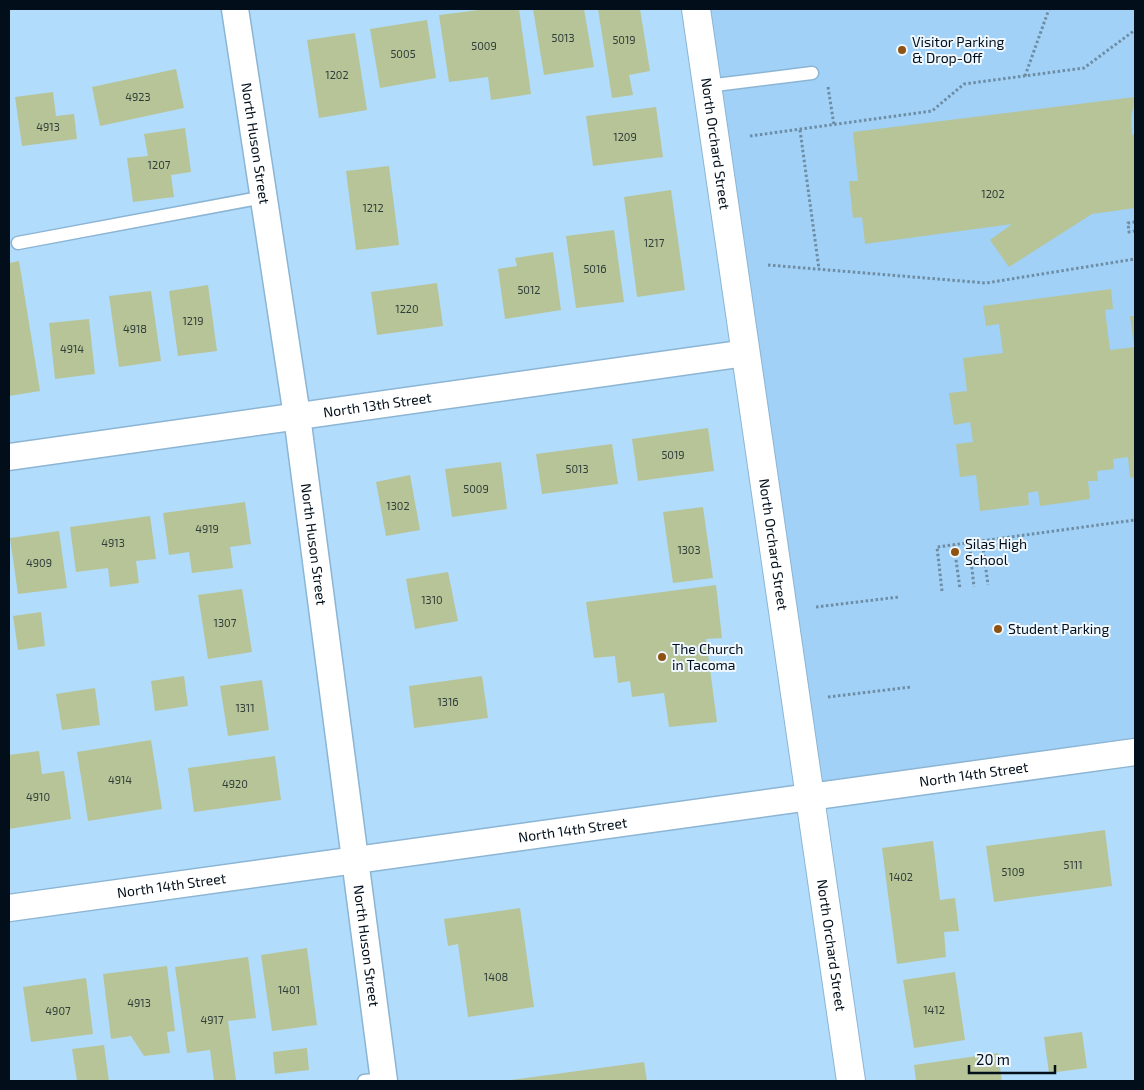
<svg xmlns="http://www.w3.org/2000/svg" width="1144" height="1090" font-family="'Exo 2',sans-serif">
<rect width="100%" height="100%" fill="#b2dcfc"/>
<!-- built -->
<polygon fill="#a1d1f6" points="696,9 1135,9 1135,752 810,798"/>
<!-- building -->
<g fill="#b7c497">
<polygon points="487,9 519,9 531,94 491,100 488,77 449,82 439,15"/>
<polygon points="533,9 584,9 594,67 544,75"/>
<polygon points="598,9 640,9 650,71 629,75 633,95 612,98"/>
<polygon points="427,20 436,78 380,88 370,29"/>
<polygon points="355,33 367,110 319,118 307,40"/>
<polygon points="176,69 184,108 100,126 92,87"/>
<polygon points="53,92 56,116 74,114 77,139 22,146 15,97"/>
<polygon points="1135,97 1131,118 1132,135 1135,134 1135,208 1092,214 1009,267 990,240 1012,224 865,244 862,217 853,218 849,181 858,181 853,132"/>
<polygon points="656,107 663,157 593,166 586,116"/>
<polygon points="185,128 191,172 171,175 174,197 133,202 127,158 148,156 144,134"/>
<polygon points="389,166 399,245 356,250 346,171"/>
<polygon points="671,190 685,290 637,297 624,197"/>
<polygon points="614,230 624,302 576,308 566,236"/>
<polygon points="553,252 561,310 505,319 498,269 517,266 515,258"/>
<polygon points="19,261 40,391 9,396 9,263"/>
<polygon points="437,283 443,326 377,335 371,292"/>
<polygon points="208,285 217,351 178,356 169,291"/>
<polygon points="1111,289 1113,309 1105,310 1110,350 1135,347 1135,477 1130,478 1128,457 1113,459 1114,469 1097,471 1098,481 1088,481 1090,499 1040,506 1038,491 1028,493 1029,505 980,511 976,475 960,477 956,444 973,442 970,422 954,425 949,393 967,391 963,358 1003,353 999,324 986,326 983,306"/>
<polygon points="151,291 161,361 119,367 109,296"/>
<polygon points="1130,316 1135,316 1135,346 1134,346"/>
<polygon points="89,319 95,374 55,379 49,323"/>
<polygon points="708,428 714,471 638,481 632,439"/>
<polygon points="612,444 618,484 542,494 536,454"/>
<polygon points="501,462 507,509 452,517 445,469"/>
<polygon points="410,475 420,530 386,536 376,482"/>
<polygon points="245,502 251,544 230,547 233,568 192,573 189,552 169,555 163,513"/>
<polygon points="703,507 713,578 673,583 663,512"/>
<polygon points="150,516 156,559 136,561 139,583 110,587 108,568 76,572 70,527"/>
<polygon points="59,531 67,588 18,594 10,538"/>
<polygon points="448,572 458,621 415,629 406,579"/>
<polygon points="716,585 722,638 706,639 717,722 669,727 664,693 632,697 630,681 618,683 615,656 594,658 586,602"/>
<polygon points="242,589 252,652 208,659 198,595"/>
<polygon points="41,612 45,646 18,650 13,616"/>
<polygon points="184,676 188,706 155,711 151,681"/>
<polygon points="482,676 488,718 414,728 409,686"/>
<polygon points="262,680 269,730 228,736 220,686"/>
<polygon points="95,688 100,725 62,730 56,694"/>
<polygon points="151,740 162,809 88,821 77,752"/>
<polygon points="39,751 42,774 64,771 71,819 9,829 9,755"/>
<polygon points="275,756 281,800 194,812 188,768"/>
<polygon points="1105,830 1112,886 994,902 986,846"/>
<polygon points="933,841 940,900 955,898 959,931 944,932 946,957 897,964 882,848"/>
<polygon points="520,908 534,1007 468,1017 458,944 448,946 444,919"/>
<polygon points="307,948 317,1025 272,1031 261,955"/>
<polygon points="248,957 256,1018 228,1021 236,1080 214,1081 210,1050 187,1053 175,967"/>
<polygon points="167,966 175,1031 167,1032 170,1053 144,1056 131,1036 111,1039 103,974"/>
<polygon points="955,972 965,1040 914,1048 903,980"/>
<polygon points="86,978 93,1034 31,1042 23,987"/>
<polygon points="1082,1032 1087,1068 1049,1073 1044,1037"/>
<polygon points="104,1045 109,1081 77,1081 72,1049"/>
<polygon points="307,1048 309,1070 275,1074 273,1052"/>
<polygon points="998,1053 1002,1081 916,1081 914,1065"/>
<polygon points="644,1062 647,1081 511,1081 511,1080"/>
</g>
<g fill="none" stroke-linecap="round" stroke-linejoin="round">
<!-- lane casing -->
<g stroke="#8cb5d4" stroke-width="15">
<g id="lane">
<polyline points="707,86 812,73"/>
<polyline points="18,243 264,197"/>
<polyline points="364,1081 384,1079"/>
</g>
</g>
<!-- street casing -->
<g stroke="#8cb5d4" stroke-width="29">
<g id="street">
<path id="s1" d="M235,9L297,416L384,1081"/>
<path id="s2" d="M9,457L746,353"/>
<path id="s3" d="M9,908L1135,752"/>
</g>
</g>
<!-- secondary casing -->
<g stroke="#8cb5d4" stroke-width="30">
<g id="secondary">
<path id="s4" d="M696,9L851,1081"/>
</g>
</g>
<!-- path -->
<g stroke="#6e8da5" stroke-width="3" stroke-dasharray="2.5 2.5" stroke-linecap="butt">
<polyline points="1025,76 1049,9"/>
<polyline points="828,87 834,125"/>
<polyline points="800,130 819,269"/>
<polyline points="750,136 932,111 964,84 1084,68 1135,30"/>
<polyline points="1135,222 1128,223 1129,232 1135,231"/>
<polyline points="768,265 986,283 1135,259"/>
<polyline points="982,540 988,585"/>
<polyline points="969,542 974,587"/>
<polyline points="954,545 960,589"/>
<polyline points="942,591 937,547 1135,520"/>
<polyline points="816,607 899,597"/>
<polyline points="828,697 911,687"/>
</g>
<!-- lane -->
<use href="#lane" stroke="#fff" stroke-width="12"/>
<!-- street -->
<use href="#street" stroke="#fff" stroke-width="26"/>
<!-- secondary -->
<use href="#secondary" stroke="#fff" stroke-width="28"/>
</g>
<!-- markers -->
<g fill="#8e5312" stroke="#f0f8ff" stroke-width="2">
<circle cx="902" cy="50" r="5"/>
<circle cx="955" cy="552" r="5"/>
<circle cx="998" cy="629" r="5"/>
<circle cx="662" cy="657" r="5"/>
</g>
<g text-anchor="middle" stroke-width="4" stroke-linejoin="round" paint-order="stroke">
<!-- number labels -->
<g font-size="11" fill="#2f3c39">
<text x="563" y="42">5013</text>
<text x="624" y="44">5019</text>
<text x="484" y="50">5009</text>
<text x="403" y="58">5005</text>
<text x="337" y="79">1202</text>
<text x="138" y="101">4923</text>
<text x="48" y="131">4913</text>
<text x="625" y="141">1209</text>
<text x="159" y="169">1207</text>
<text x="993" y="198">1202</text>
<text x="373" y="212">1212</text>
<text x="654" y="247">1217</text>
<text x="595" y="273">5016</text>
<text x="529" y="294">5012</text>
<text x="407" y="313">1220</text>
<text x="193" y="325">1219</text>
<text x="135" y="333">4918</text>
<text x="72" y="353">4914</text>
<text x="673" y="459">5019</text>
<text x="577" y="473">5013</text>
<text x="476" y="493">5009</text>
<text x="398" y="510">1302</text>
<text x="207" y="533">4919</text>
<text x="113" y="547">4913</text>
<text x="689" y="554">1303</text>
<text x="39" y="567">4909</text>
<text x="432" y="604">1310</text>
<text x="225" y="627">1307</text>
<text x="448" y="706">1316</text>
<text x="245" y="712">1311</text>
<text x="120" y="784">4914</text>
<text x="235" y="788">4920</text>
<text x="38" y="801">4910</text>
<text x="1073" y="869">5111</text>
<text x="1013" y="876">5109</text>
<text x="901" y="881">1402</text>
<text x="496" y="981">1408</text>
<text x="289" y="994">1401</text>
<text x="139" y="1007">4913</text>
<text x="934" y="1014">1412</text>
<text x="58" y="1015">4907</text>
<text x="212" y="1024">4917</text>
</g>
<!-- poi labels -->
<g font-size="14" fill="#020f1a" stroke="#f0f8ff" text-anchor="start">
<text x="912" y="47">Visitor Parking<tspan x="912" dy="16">&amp; Drop-Off</tspan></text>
<text x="965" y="549">Silas High<tspan x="965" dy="16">School</tspan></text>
<text x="1008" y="634">Student Parking</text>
<text x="672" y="654">The Church<tspan x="672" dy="16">in Tacoma</tspan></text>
</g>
<!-- street labels -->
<g font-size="14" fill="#020f1a" stroke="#f0f8ff">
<text dy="5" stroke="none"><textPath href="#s1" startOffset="136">North Huson Street</textPath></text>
<text dy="5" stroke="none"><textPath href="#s4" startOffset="136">North Orchard Street</textPath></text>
<text dy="5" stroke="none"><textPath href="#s2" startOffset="372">North 13th Street</textPath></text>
<text dy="5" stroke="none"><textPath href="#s1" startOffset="541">North Huson Street</textPath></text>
<text dy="5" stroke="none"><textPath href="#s4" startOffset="541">North Orchard Street</textPath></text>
<text dy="5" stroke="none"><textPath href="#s3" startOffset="974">North 14th Street</textPath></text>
<text dy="5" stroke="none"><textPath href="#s3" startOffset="569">North 14th Street</textPath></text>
<text dy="5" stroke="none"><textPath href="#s3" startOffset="164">North 14th Street</textPath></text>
<text dy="5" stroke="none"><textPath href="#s1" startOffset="946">North Huson Street</textPath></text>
<text dy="5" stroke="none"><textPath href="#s4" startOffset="946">North Orchard Street</textPath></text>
</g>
</g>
<!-- border -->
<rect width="1144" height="1090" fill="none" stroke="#020f1a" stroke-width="20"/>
<!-- scale -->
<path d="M969 1065v8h86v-8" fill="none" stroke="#020f1a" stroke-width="2.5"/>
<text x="976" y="1065" font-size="15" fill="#020f1a" stroke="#f0f8ff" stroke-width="4" paint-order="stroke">20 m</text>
</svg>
